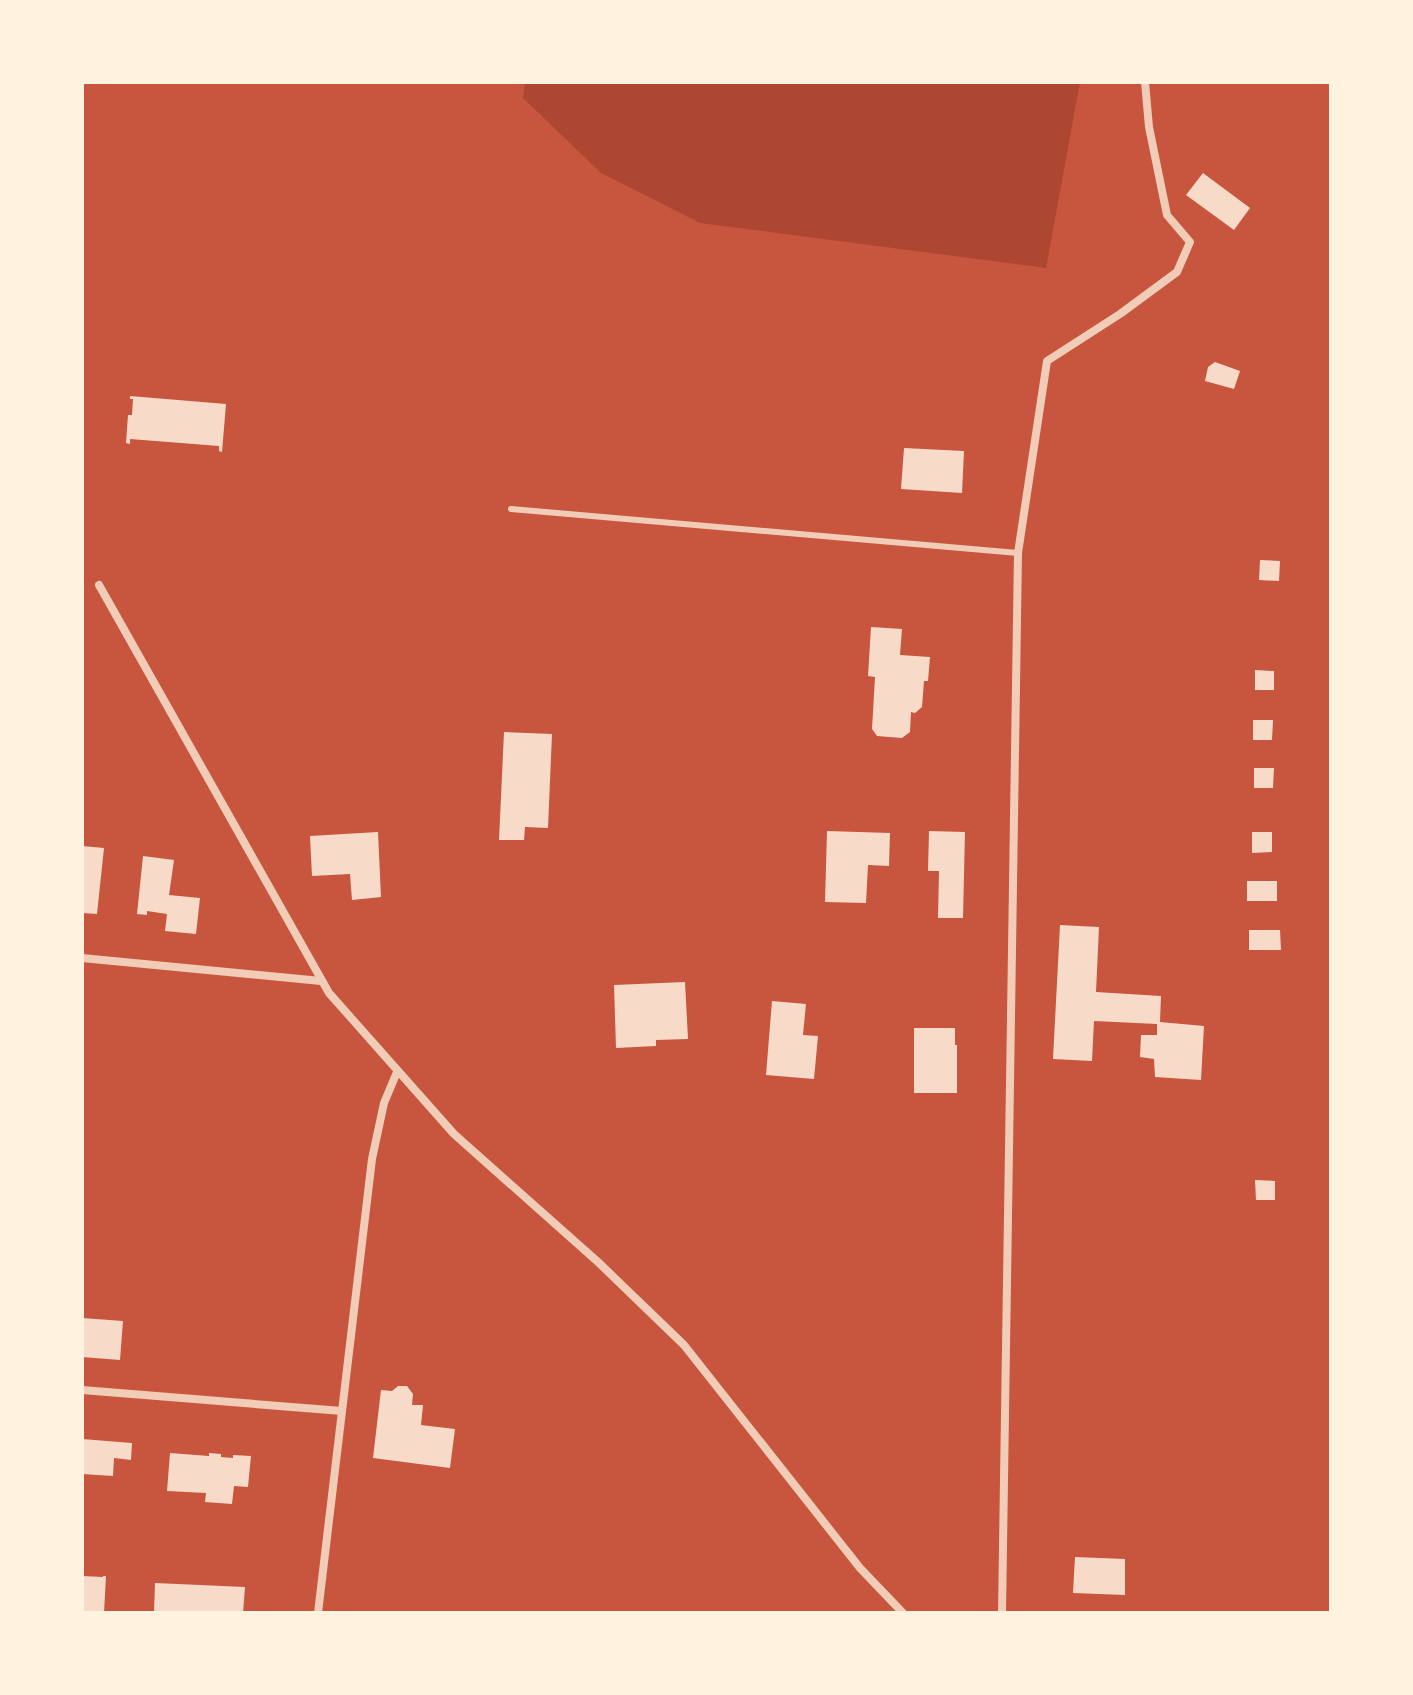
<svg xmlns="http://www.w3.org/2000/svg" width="1413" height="1695" font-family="'Work Sans',sans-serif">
<rect width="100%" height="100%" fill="#c8553d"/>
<!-- green -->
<polygon fill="#ae4732" points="525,82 1080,82 1046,268 700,223 601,173 523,98"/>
<!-- building -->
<g fill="#f7dbc8">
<polygon points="1203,173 1250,208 1234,230 1186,195"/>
<polygon points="1215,362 1240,371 1234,389 1205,381 1208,367"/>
<polygon points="130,396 226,404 222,452 219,451 219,446 130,439 130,444 126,443 128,415 132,415 133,399 130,399"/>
<polygon points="904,448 964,451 962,493 901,489"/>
<polygon points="1260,560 1280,561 1279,581 1259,580"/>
<polygon points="871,627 902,629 900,655 930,657 928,681 924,681 922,707 915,713 911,712 910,732 902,738 877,736 872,729 875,677 868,676"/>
<polygon points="1255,670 1274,671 1274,690 1255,690"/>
<polygon points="1253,720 1273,720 1272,740 1253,740"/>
<polygon points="504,732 552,734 548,828 525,827 524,840 499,840"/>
<polygon points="1254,768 1274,768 1273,788 1254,788"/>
<polygon points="827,831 890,833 889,866 868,865 866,903 825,902"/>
<polygon points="929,831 965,832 963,918 938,918 939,871 928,871"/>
<polygon points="378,832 381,897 352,900 350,874 312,876 310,836"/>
<polygon points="1252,832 1272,832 1272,852 1252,853"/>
<polygon points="82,846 104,848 97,914 82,913"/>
<polygon points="143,856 174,860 169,895 200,898 196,934 165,931 167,914 147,911 147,915 137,914"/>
<rect x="1247" y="881" width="30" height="20"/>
<polygon points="1060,925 1099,927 1096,992 1161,996 1160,1022 1204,1026 1201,1080 1155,1077 1154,1059 1140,1057 1141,1035 1157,1035 1157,1024 1094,1021 1092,1061 1053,1059"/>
<polygon points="1249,930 1280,930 1281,950 1249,950"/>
<polygon points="685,982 688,1039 656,1040 656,1046 616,1048 614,985"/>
<polygon points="772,1001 806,1004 803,1035 818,1036 814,1079 766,1075"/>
<polygon points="914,1028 955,1028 955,1045 957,1045 957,1093 914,1093"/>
<polygon points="1255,1180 1275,1181 1275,1200 1256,1200"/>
<polygon points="82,1318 123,1321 120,1360 82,1357"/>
<polygon points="398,1386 407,1386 413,1394 412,1405 423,1405 421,1425 455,1429 450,1468 373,1458 381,1390 392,1391"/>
<polygon points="82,1439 132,1443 131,1460 114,1458 113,1476 82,1474"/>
<polygon points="170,1453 209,1456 209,1453 221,1454 221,1457 233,1458 233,1455 251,1456 248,1487 234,1486 232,1504 205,1502 206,1493 167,1491"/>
<polygon points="1075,1557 1125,1559 1125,1595 1073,1593"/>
<polygon points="82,1576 103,1577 103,1576 106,1576 104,1613 82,1613"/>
<polygon points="155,1583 245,1587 243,1613 154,1613"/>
</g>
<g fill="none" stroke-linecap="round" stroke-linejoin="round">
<!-- service -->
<polyline stroke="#f1ccb7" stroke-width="6" points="511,509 1018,553"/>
<!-- minor -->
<g stroke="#f1ccb7" stroke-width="8">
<polyline points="99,585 329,993 454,1134 598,1262 684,1345 860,1568 903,1613"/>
<polyline points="82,958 321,981"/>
<polyline points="82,1390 342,1411"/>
<polyline points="318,1613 372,1159 384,1103 397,1072"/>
<polyline points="1002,1613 1018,553 1047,361 1120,314 1177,272 1190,242 1167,215 1149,127 1145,82"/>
</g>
</g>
<!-- border -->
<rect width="1413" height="1695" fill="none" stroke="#fff3e0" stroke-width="168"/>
</svg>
